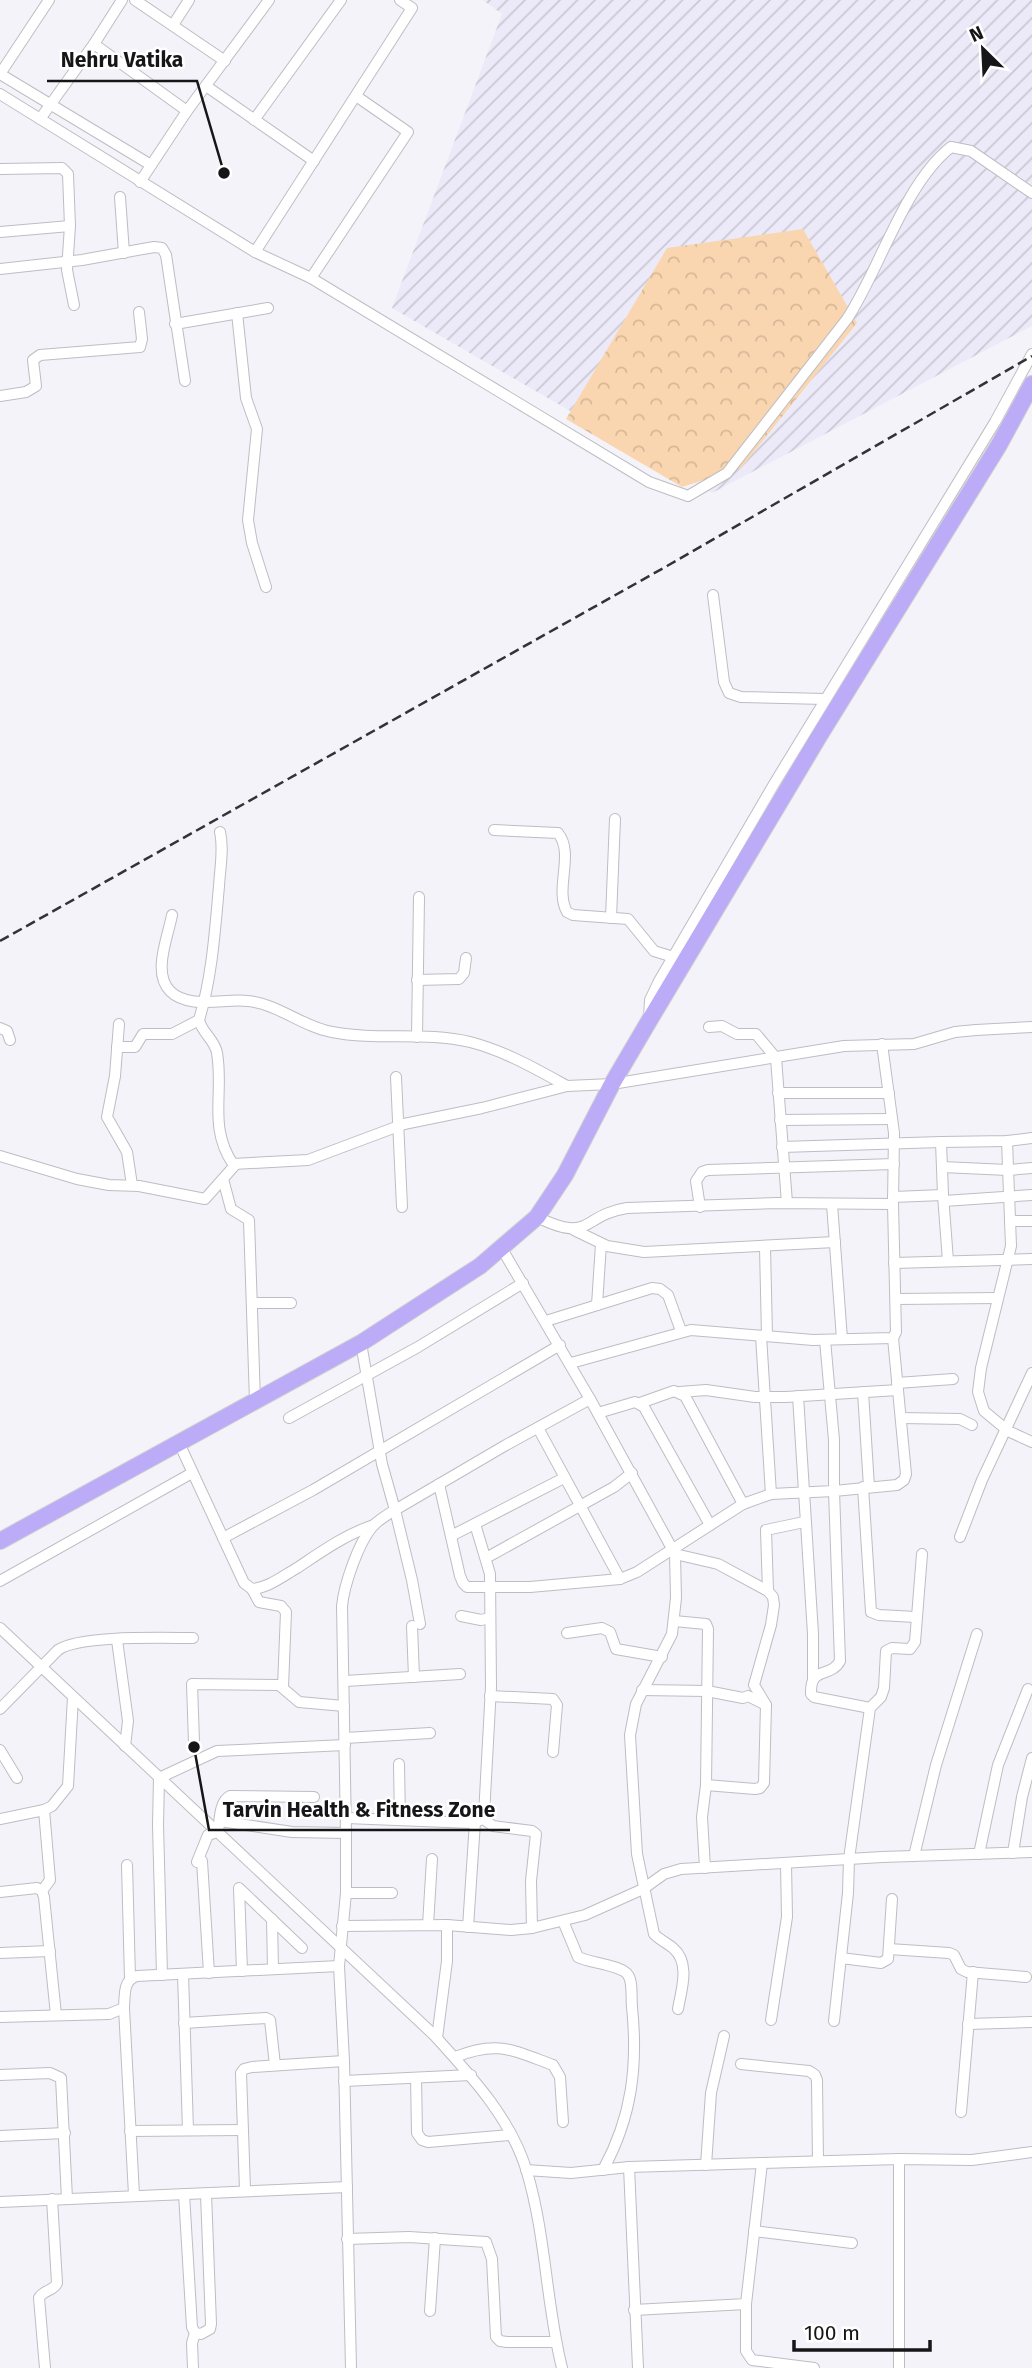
<svg xmlns="http://www.w3.org/2000/svg" width="1032" height="2368" font-family="'Fira Sans',sans-serif">
<defs>
<pattern id="industrial-furrows" width="10" height="10" patternUnits="userSpaceOnUse" patternTransform="scale(1.75)"><rect width="10" height="10" fill="#eceaf8"/><path d="M-1 1l2-2M0 10L10 0M9 11l2-2" fill="none" stroke="#cac8d4"/></pattern>
<pattern id="forest-crowns" width="20" height="18" patternUnits="userSpaceOnUse" patternTransform="scale(1.75)"><rect width="20" height="18" fill="#fad6b0"/><path d="M2 6a3 3 0 1 1 6 0M12 15a3 3 0 1 1 6 0" fill="none" stroke="#d6b797"/></pattern>
</defs>
<rect width="100%" height="100%" fill="#f4f3f9"/>
<!-- industrial -->
<polygon fill="url(#industrial-furrows)" points="483,0 1032,0 1032,326 712,493 392,308 502,14"/>
<!-- forest -->
<polygon fill="url(#forest-crowns)" points="803,229 857,323 741,468 682,487 566,419 667,248"/>
<g fill="none" stroke-linecap="round" stroke-linejoin="round">
<!-- minor casing -->
<g stroke="#bebdc3" stroke-width="12">
<g id="minor">
<polyline points="135,0 225,61"/>
<polyline points="173,25 189,0"/>
<polyline points="94,44 187,111"/>
<polyline points="0,74 151,165"/>
<polyline points="0,74 49,0"/>
<polyline points="206,86 314,161"/>
<path d="M0,94L255,252L311,278L649,482L688,496L727,473L847,319C880,269 904,184 951,147L971,151L1032,193"/>
<polyline points="40,119 94,44 122,0"/>
<polyline points="254,120 341,0"/>
<polyline points="0,169 62,168 68,174 70,226 67,270 74,305"/>
<polyline points="140,182 187,111 269,0"/>
<polyline points="120,197 124,253"/>
<polyline points="0,232 70,226"/>
<polyline points="255,252 412,8 400,0"/>
<polyline points="0,269 82,260 154,247 162,248 166,255 185,381"/>
<polyline points="311,278 408,132 356,96"/>
<polyline points="237,313 246,398 257,429 248,520 252,543 266,587"/>
<polyline points="175,324 268,308"/>
<polyline points="0,396 26,392 36,386 33,360 40,355 140,347 142,339 139,312"/>
<polyline points="713,595 724,682 729,693 741,697 825,699"/>
<path d="M494,830L558,833C575,854 554,889 567,912L573,915L628,919L654,951L673,957"/>
<path d="M220,832C224,849 220,868 219,886C215,931 212,977 199,1020C202,1033 215,1040 217,1053C224,1093 208,1127 233,1164L308,1160L404,1124L482,1108L567,1086L612,1084L844,1046L914,1044L955,1032L976,1030L1032,1027"/>
<path d="M172,915C168,937 152,973 170,991C189,1010 225,998 248,1001C278,1004 303,1027 332,1032C378,1041 425,1031 470,1042C505,1051 536,1069 567,1086"/>
<polyline points="611,918 615,819"/>
<polyline points="417,980 459,979 464,973 466,958"/>
<polyline points="649,1018 650,1000 659,981 774,784 995,422 1032,354"/>
<polyline points="119,1024 115,1076 107,1117 127,1152 132,1185"/>
<polyline points="709,1027 722,1026 737,1034 756,1034 776,1058 787,1203"/>
<polyline points="0,1028 7,1031 10,1040"/>
<polyline points="417,1037 419,897"/>
<polyline points="117,1047 135,1047 143,1034 172,1034 199,1020"/>
<polyline points="396,1077 402,1207"/>
<polyline points="778,1093 889,1093"/>
<polyline points="780,1120 892,1119"/>
<polyline points="1007,1141 1011,1246 981,1368 978,1392 984,1411 1008,1431 1032,1442"/>
<polyline points="782,1147 941,1142"/>
<polyline points="0,1156 77,1179 109,1185 139,1186 205,1199 236,1164"/>
<polyline points="942,1167 1008,1170 1032,1168"/>
<polyline points="223,1179 231,1209 249,1220 255,1401"/>
<polyline points="943,1195 941,1142 1007,1141 1032,1138"/>
<polyline points="893,1197 943,1195 948,1261"/>
<polyline points="944,1201 1032,1195"/>
<polyline points="832,1204 842,1339"/>
<polyline points="700,1207 696,1181 702,1172 708,1170 894,1164"/>
<path d="M537,1217C592,1244 581,1215 627,1208L777,1203L893,1204L894,1133L882,1044"/>
<polyline points="1010,1221 1032,1221"/>
<polyline points="574,1230 607,1246 644,1252 835,1242"/>
<polyline points="765,1247 767,1336"/>
<polyline points="894,1263 1032,1259"/>
<polyline points="896,1299 998,1298"/>
<polyline points="253,1303 291,1303"/>
<polyline points="597,1305 601,1244"/>
<polyline points="546,1321 652,1288 660,1289 668,1295 681,1331"/>
<polyline points="761,1336 771,1494"/>
<polyline points="571,1363 691,1330 813,1340 893,1338 896,1332 893,1204"/>
<polyline points="897,1383 953,1379"/>
<polyline points="680,1392 706,1390 755,1397 786,1397 898,1390"/>
<polyline points="863,1392 869,1487"/>
<polyline points="798,1396 813,1634 813,1678"/>
<path d="M590,1399L675,1554L676,1598L672,1634L636,1704L630,1735L637,1854L654,1934C660,1940 667,1943 673,1948C691,1963 681,1991 678,2009"/>
<polyline points="640,1403 674,1391 685,1396 743,1504"/>
<polyline points="598,1413 635,1402 644,1407 710,1525"/>
<polyline points="289,1418 418,1347 523,1283"/>
<polyline points="901,1418 960,1419 972,1425"/>
<polyline points="538,1428 620,1579"/>
<path d="M179,1443L244,1583L252,1589C268,1588 283,1576 297,1568C321,1552 346,1534 374,1525"/>
<polyline points="439,1484 460,1576 463,1583 467,1587 530,1587 620,1579 637,1572 743,1504 771,1494 834,1491 834,1440 825,1340"/>
<polyline points="863,1487 871,1612 879,1615 916,1617"/>
<polyline points="451,1536 564,1478"/>
<polyline points="960,1537 982,1480 1032,1373"/>
<polyline points="223,1538 313,1490 560,1345"/>
<polyline points="675,1554 718,1564 768,1591 773,1597 774,1605 771,1625 754,1685 766,1705 764,1783 760,1788 755,1789 706,1785"/>
<polyline points="486,1558 614,1487 632,1473"/>
<polyline points="0,1581 192,1473"/>
<polyline points="252,1589 259,1602 281,1606 286,1612 283,1687"/>
<polyline points="768,1591 766,1530 804,1522"/>
<polyline points="461,1616 481,1620 490,1618"/>
<polyline points="674,1621 706,1624 708,1629 706,1785 702,1817 705,1868"/>
<polyline points="420,1624 412,1580 395,1510 506,1445 590,1399 502,1249"/>
<polyline points="412,1626 414,1677"/>
<path d="M0,1628L434,2035C471,2076 511,2118 527,2172C546,2236 546,2304 562,2368"/>
<polyline points="567,1633 602,1628 610,1632 616,1649 662,1657"/>
<polyline points="117,1640 128,1721 125,1746"/>
<polyline points="345,1681 460,1674"/>
<polyline points="642,1690 707,1691 743,1698 748,1696 766,1705"/>
<polyline points="490,1696 553,1699 557,1705 553,1752"/>
<path d="M870,1708L814,1697L811,1694C810,1665 830,1679 840,1661L834,1491L897,1485L904,1480L906,1474L893,1338"/>
<path d="M0,1709L58,1650C79,1635 164,1638 193,1638"/>
<polyline points="345,1738 430,1733"/>
<polyline points="194,1742 192,1684 279,1685 299,1702 344,1706"/>
<polyline points="0,1750 17,1778"/>
<polyline points="399,1764 400,1820"/>
<polyline points="346,1818 472,1823 480,1820 484,1815 491,1687 490,1574 475,1524"/>
<polyline points="482,1818 493,1826 532,1831 536,1834 531,1881 532,1928"/>
<polyline points="0,1819 44,1810 52,1806 68,1786 73,1697"/>
<polyline points="220,1821 292,1832 346,1833"/>
<polyline points="1013,1853 1022,1797 1032,1758"/>
<polyline points="979,1854 998,1765 1028,1689"/>
<polyline points="914,1856 936,1765 977,1634"/>
<polyline points="202,1861 209,1973"/>
<path d="M197,1862L208,1835L218,1832C220,1820 219,1802 230,1796L314,1797"/>
<polyline points="127,1865 130,1978"/>
<polyline points="42,1891 50,1880 44,1810"/>
<polyline points="0,1892 37,1888 42,1891 44,1897 56,2015"/>
<polyline points="346,1893 392,1893"/>
<polyline points="272,1919 273,1969"/>
<path d="M563,1921L578,1957C589,1963 622,1965 628,1975C633,1982 631,1998 632,2007C638,2066 632,2117 603,2170"/>
<polyline points="428,1925 432,1859"/>
<polyline points="342,1926 447,1925 511,1930 532,1928 585,1915 643,1889 664,1874 681,1869 882,1857 1032,1852"/>
<polyline points="468,1927 475,1822"/>
<polyline points="889,1949 949,1953 954,1955 961,1969 967,1972 1026,1977"/>
<polyline points="0,1953 50,1951"/>
<polyline points="841,1958 881,1963 888,1959 892,1899"/>
<polyline points="242,1971 239,1888 302,1948"/>
<polyline points="183,1974 188,2130"/>
<polyline points="162,1975 158,1825 159,1778 217,1751 345,1745"/>
<polyline points="124,2008 134,2195"/>
<path d="M0,2017L109,2014L124,2008C125,1994 123,1980 137,1976L339,1966"/>
<polyline points="771,2020 787,1917 786,1864"/>
<polyline points="834,2021 848,1893 849,1859 870,1708 881,1697 884,1688 886,1651 892,1648 910,1649 915,1642 922,1554"/>
<polyline points="184,2023 266,2018 270,2020 275,2065"/>
<polyline points="968,2024 1031,2022"/>
<polyline points="437,2038 447,1961 447,1925"/>
<path d="M455,2057C498,2040 512,2050 553,2065L560,2077L563,2122"/>
<polyline points="741,2064 809,2071 815,2075 817,2080 818,2161"/>
<polyline points="0,2075 50,2073 61,2078 67,2199"/>
<polyline points="416,2078 417,2133 422,2140 428,2142 510,2135"/>
<polyline points="344,2081 471,2075"/>
<polyline points="961,2112 973,1972"/>
<polyline points="130,2131 242,2130"/>
<polyline points="0,2136 65,2133"/>
<polyline points="706,2165 711,2093 724,2036"/>
<polyline points="629,2167 638,2368"/>
<polyline points="526,2170 571,2173 629,2167 762,2163 899,2159 972,2160 1032,2152"/>
<polyline points="245,2190 241,2073 244,2069 252,2067 344,2061"/>
<polyline points="184,2194 192,2327 195,2333 201,2334 210,2329 211,2324 206,2194"/>
<polyline points="0,2202 347,2187"/>
<polyline points="754,2231 852,2243"/>
<polyline points="347,2239 409,2237 486,2242 492,2259 496,2337 500,2341 507,2342 556,2342"/>
<polyline points="746,2304 746,2351 752,2360 814,2368"/>
<polyline points="634,2310 746,2304 762,2163"/>
<polyline points="430,2311 435,2238"/>
<path d="M45,2368L39,2298C43,2290 54,2291 57,2283L52,2199"/>
<polyline points="193,2368 192,2343 195,2333"/>
<path d="M351,2368L344,2061L339,1966L346,1893V1833L342,1606C344,1585 358,1544 372,1527C378,1520 387,1515 395,1510L382,1464L361,1343"/>
<polyline points="899,2368 899,2159"/>
</g>
</g>
<!-- highway casing -->
<g stroke="#d0d0d1" stroke-width="18">
<polyline id="highway" points="0,1541 361,1343 480,1266 537,1217 565,1175 612,1084 649,1021 818,738 999,445 1032,384"/>
</g>
<!-- minor -->
<use href="#minor" stroke="#fff" stroke-width="10"/>
<!-- highway -->
<use href="#highway" stroke="#bcacf8" stroke-width="16"/>
<!-- rail -->
<polyline stroke="#333236" stroke-width="2.5" stroke-dasharray="10 5" stroke-linecap="butt" points="0,941 667,566 1032,356"/>
</g>
<!-- callouts -->
<path fill="none" stroke="#161518" stroke-width="2.5" d="M224 173L197 81H47M194 1747L209 1830H510"/>
<g fill="#161518" stroke="#fff" stroke-width="2.5">
<circle cx="224" cy="173" r="7"/>
<circle cx="194" cy="1747" r="7"/>
</g>
<g font-size="21" text-anchor="middle" font-weight="bold" fill="#161518" stroke="#fff" stroke-width="5" stroke-linejoin="round" paint-order="stroke">
<text x="122" y="67">Nehru Vatika</text>
<text x="359" y="1817">Tarvin Health &amp; Fitness Zone</text>
</g>
<!-- north arrow -->
<g transform="translate(983 49) rotate(336)" stroke="#ffffff" stroke-width="5" paint-order="stroke">
<path d="M0-5L12 26L0 18L-12 26Z" fill="#161518"/>
<text y="-10" font-size="19" font-weight="bold" text-anchor="middle" fill="#161518">N</text>
</g>
<!-- scale -->
<path d="M794 2340v10h136v-10" fill="none" stroke="#161518" stroke-width="3.5"/>
<text x="804" y="2340" font-size="21" fill="#161518" stroke="#ffffff" stroke-width="5" paint-order="stroke">100 m</text>
</svg>
